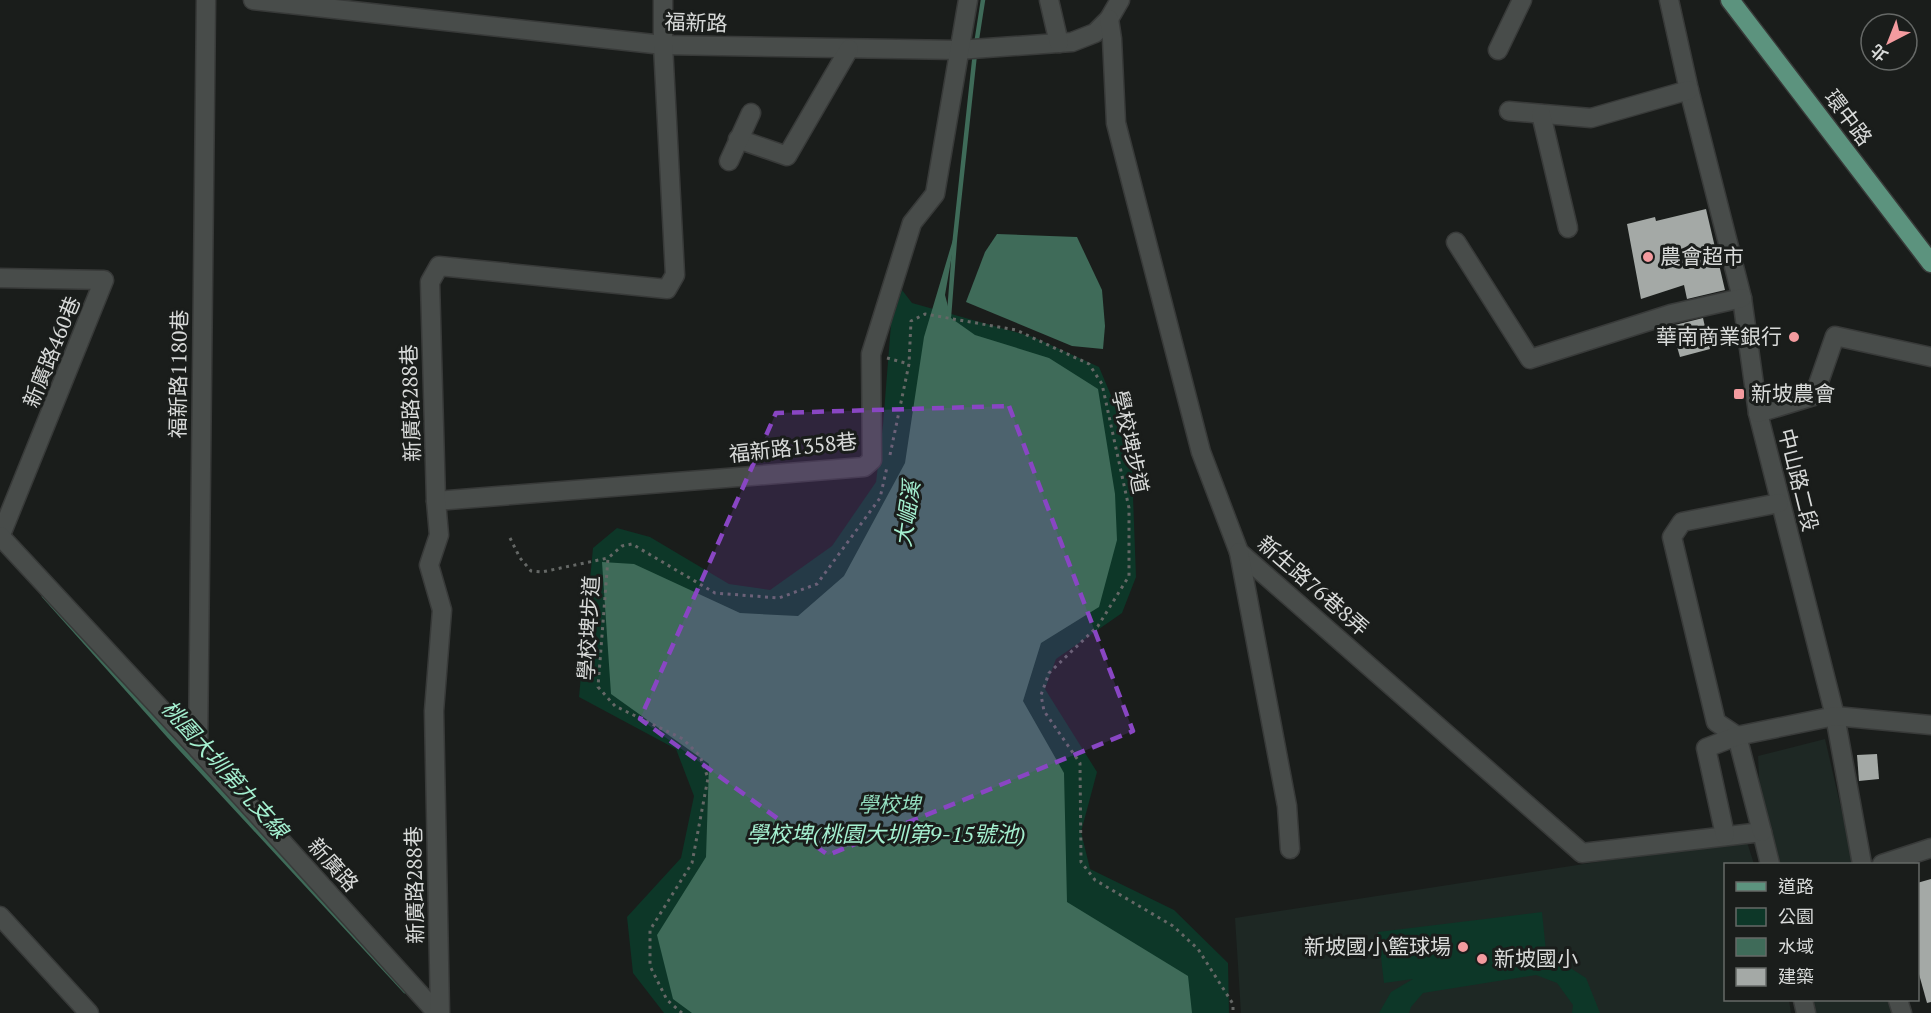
<svg xmlns="http://www.w3.org/2000/svg" width="1931" height="1013" font-family="'PT Serif','Noto Sans TC',serif">
<rect width="100%" height="100%" fill="#1a1d1b"/>
<!-- built -->
<g fill="#1e2824">
<polygon points="1825,739 1854,864 1773,864 1761,815 1758,756"/>
<polygon points="1746,839 1754,864 1726,864 1726,1000 1789,1000 1791,1013 1241,1013 1235,918"/>
<polygon points="1809,1000 1888,1000 1892,1013 1813,1013"/>
</g>
<!-- green -->
<g fill="#0d3728">
<polygon points="902,290 912,303 1033,337 1099,367 1131,443 1136,577 1122,613 1056,659 1045,689 1097,772 1081,832 1090,869 1174,910 1228,963 1229,1013 664,1013 633,973 627,917 681,858 694,796 676,749 579,697 593,548 617,528 650,537 729,584 770,590 832,546 876,482 883,425 891,324"/>
<polygon points="1542,912 1547,961 1558,960 1586,978 1600,1013 1572,1013 1573,1005 1557,983 1536,975 1423,993 1411,1007 1409,1013 1379,1013 1391,992 1413,979 1384,983 1378,932"/>
</g>
<!-- water -->
<g fill="#3f6b59">
<polygon points="957,226 945,295 951,318 975,335 1049,358 1098,389 1115,494 1117,540 1099,607 1041,643 1023,701 1064,773 1067,902 1188,976 1192,1013 692,1013 673,999 657,935 706,857 709,764 611,694 602,562 634,564 740,613 798,616 844,576 905,463 924,337"/>
<polygon points="997,234 1077,237 1102,290 1105,326 1103,349 1072,346 966,302 985,252"/>
</g>
<g fill="none" stroke-linecap="round" stroke-linejoin="round">
<!-- stream -->
<g stroke="#3f6b59" stroke-width="4.5">
<polyline points="976,45 983,0"/>
<polyline points="949,316 955,238 975,53"/>
<polyline points="44,596 170,737 405,991"/>
</g>
</g>
<!-- building -->
<g fill="#a4a9a6">
<polygon points="1706,209 1725,290 1687,299 1684,285 1641,299 1627,224 1655,217 1656,221"/>
<polygon points="1703,318 1710,349 1680,357 1671,326"/>
<polygon points="1877,754 1879,779 1859,781 1857,755"/>
<polygon points="1931,879 1931,1002 1927,1003 1917,967 1917,883"/>
</g>
<g fill="none" stroke-linecap="round" stroke-linejoin="round">
<!-- minor casing -->
<g stroke="#383a39" stroke-width="21">
<g id="minor">
<polyline points="253,0 663,45 958,50 1072,42 1095,33 1109,19 1120,0"/>
<polyline points="1049,0 1059,43"/>
<polyline points="1669,0 1689,90 1742,298 1758,413 1835,716 1862,864"/>
<polyline points="1109,19 1112,39 1116,123 1201,452 1239,552 1582,853 1762,832 1770,864"/>
<polyline points="1498,50 1522,0"/>
<polyline points="1509,111 1591,118 1689,90"/>
<polyline points="1541,114 1568,228"/>
<polyline points="738,139 787,156 849,49"/>
<polyline points="729,161 751,113"/>
<polyline points="1456,242 1530,359 1671,314 1742,298"/>
<polyline points="0,278 104,280 0,537"/>
<polyline points="1758,413 1814,396 1835,336 1931,357"/>
<polyline points="436,501 864,467 872,460 871,354 912,223 935,194 968,0"/>
<polyline points="0,536 198,749 437,1013"/>
<polyline points="1239,552 1287,806 1290,849"/>
<polyline points="198,749 206,0"/>
<polyline points="1762,832 1737,736 1716,722 1672,537 1682,522 1779,503"/>
<polyline points="1725,835 1706,748 1737,736 1835,716 1931,725"/>
<polyline points="1882,864 1931,848"/>
<polyline points="0,916 89,1013"/>
<polyline points="1803,1000 1806,1013"/>
<polyline points="1898,1000 1902,1013"/>
<polyline points="440,1013 434,711 442,610 429,565 439,535 436,501 430,282 439,266 667,289 675,275 663,45 663,0"/>
</g>
</g>
<!-- major casing -->
<g stroke="#383a39" stroke-width="21">
<polyline id="major" points="1730,0 1931,263"/>
</g>
<!-- path -->
<g stroke="#656866" stroke-width="3" stroke-dasharray="3 4.5" stroke-linecap="butt">
<polyline points="887,358 909,364"/>
<polyline points="890,455 909,364 911,321 925,314 1016,330 1089,364 1102,384 1129,508 1129,576 1098,626 1049,673 1041,695 1044,711 1080,763 1081,862 1095,880 1173,926 1198,949 1233,1004 1233,1013"/>
<polyline points="510,538 520,558 531,571 542,572 608,558"/>
<polyline points="682,1013 667,1000 650,966 650,930 692,863 708,778 700,756 683,739 615,706 598,687 608,558 622,546 632,544 715,593 779,598 817,584 880,498 887,467"/>
</g>
<!-- minor -->
<use href="#minor" stroke="#484c4a" stroke-width="18"/>
<!-- major -->
<use href="#major" stroke="#5c937e" stroke-width="18"/>
</g>
<!-- marked area -->
<path fill="#8946c3" fill-opacity="0.2" stroke="#8946c3" stroke-width="4.5" stroke-dasharray="12 8" stroke-linejoin="round" d="M1009,406L1133,731L828,855L640,719L776,413Z"/>
<!-- markers -->
<g fill="#f49b9f" stroke="#1a1d1b" stroke-width="2">
<circle cx="1648" cy="257" r="6"/>
<circle cx="1794" cy="337" r="6"/>
<rect x="1733" y="388" width="12" height="12" rx="3"/>
<circle cx="1463" cy="947" r="6"/>
<circle cx="1482" cy="959" r="6"/>
</g>
<g text-anchor="middle" stroke-width="6" stroke-linejoin="round" paint-order="stroke">
<!-- street labels -->
<g font-size="21" fill="#d8dad9" stroke="#1a1d1b">
<text transform="translate(696 23) rotate(2)" y="7">福新路</text>
<text transform="translate(1848 118) rotate(53)" y="7">環中路</text>
<text transform="translate(52 352) rotate(-68)" y="7">新廣路460巷</text>
<text transform="translate(179 374) rotate(-89)" y="7">福新路1180巷</text>
<text transform="translate(411 403) rotate(-92)" y="7">新廣路288巷</text>
<text transform="translate(1130 442) rotate(78)" y="7">學校埤步道</text>
<text transform="translate(793 448) rotate(-6)" y="7">福新路1358巷</text>
<text transform="translate(1798 480) rotate(76)" y="7">中山路二段</text>
<text transform="translate(1313 586) rotate(41)" y="7">新生路76巷8弄</text>
<text transform="translate(589 628) rotate(-87)" y="7">學校埤步道</text>
<text transform="translate(333 865) rotate(48)" y="7">新廣路</text>
<text transform="translate(415 885) rotate(-91)" y="7">新廣路288巷</text>
</g>
<!-- poi labels -->
<g font-size="21" fill="#d8dad9" stroke="#1a1d1b" text-anchor="start">
<text x="1660" y="264">農會超市</text>
<text x="1782" y="344" text-anchor="end">華南商業銀行</text>
<text x="1751" y="401">新坡農會</text>
<text x="1451" y="954" text-anchor="end">新坡國小籃球場</text>
<text x="1494" y="966">新坡國小</text>
</g>
<!-- park labels -->
<g font-size="21" font-style="italic" fill="#94dfc0" stroke="#1a1d1b">
<text x="889" y="812">學校埤</text>
</g>
<!-- water labels -->
<g font-size="22" font-style="italic" fill="#a4f0d0" stroke="#1a1d1b">
<text transform="translate(907 514) rotate(-82)" y="8">大崛溪</text>
<text transform="translate(225 769) rotate(48)" y="8">桃園大圳第九支線</text>
<text x="886" y="842">學校埤(桃園大圳第9-15號池)</text>
</g>
</g>
<!-- legend -->
<rect x="1724" y="863" width="195" height="138" fill="#1a1d1b" stroke="#666967" stroke-width="1.5"/>
<rect x="1736" y="882" width="30" height="9" fill="#5c937e" stroke="#666967" stroke-width="1.5"/>
<text x="1778" y="893" font-size="18" fill="#d8dad9">道路</text>
<rect x="1736" y="908" width="30" height="18" fill="#0d3728" stroke="#666967" stroke-width="1.5"/>
<text x="1778" y="923" font-size="18" fill="#d8dad9">公園</text>
<rect x="1736" y="938" width="30" height="18" fill="#3f6b59" stroke="#666967" stroke-width="1.5"/>
<text x="1778" y="953" font-size="18" fill="#d8dad9">水域</text>
<rect x="1736" y="968" width="30" height="18" fill="#a4a9a6" stroke="#666967" stroke-width="1.5"/>
<text x="1778" y="983" font-size="18" fill="#d8dad9">建築</text>
<!-- north arrow -->
<g transform="translate(1889 42) rotate(222)"><circle r="28" fill="#1a1d1b" stroke="#666967" stroke-width="1.5"/>
<path d="M0-4.5L10 22L0 15L-10 22Z" fill="#f49b9f"/>
<text y="-9" font-size="16" font-weight="bold" text-anchor="middle" fill="#d8dad9">北</text>
</g>
</svg>
